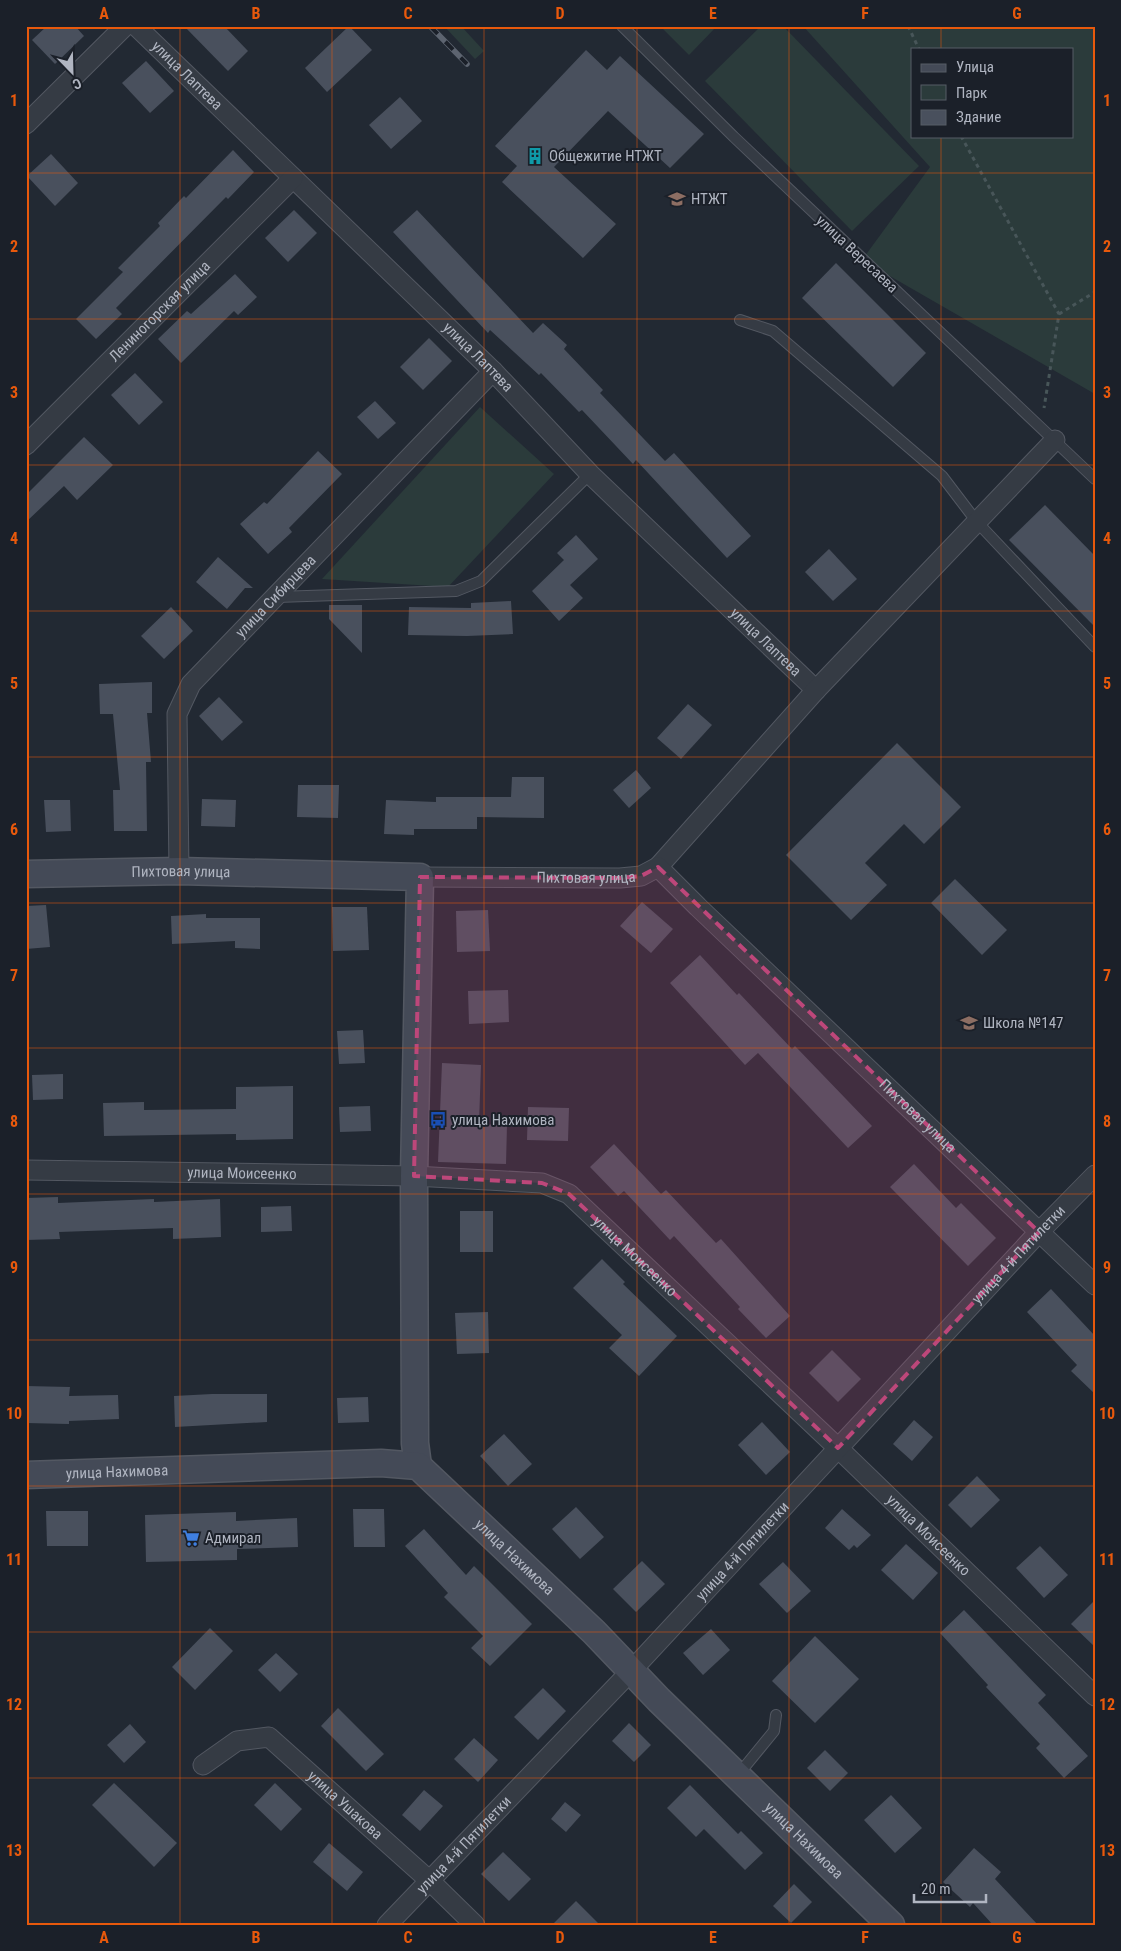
<svg xmlns="http://www.w3.org/2000/svg" width="1121" height="1951" font-family="'Roboto Condensed',sans-serif">
<rect width="100%" height="100%" fill="#222933"/>
<!-- green -->
<g fill="#2b3b3b" fill-rule="evenodd">
<polygon points="444,26 461,26 484,51 475,59"/>
<polygon points="660,26 717,26 689,55"/>
<polygon points="761,26 783,26 919,166 852,231 705,81"/>
<path d="M803,26H1095V394L862,260L930,167ZM912,49H1072V136H912Z"/>
<polygon points="480,407 554,474 448,587 322,579"/>
</g>
<!-- building -->
<g fill="#49505d">
<polygon points="47,26 75,26 84,36 55,64 32,40"/>
<polygon points="184,26 224,26 248,51 228,71"/>
<polygon points="349,26 372,50 327,92 305,68"/>
<polygon points="586,50 607,70 620,56 704,134 670,168 608,111 554,167 616,224 583,258 502,182 517,166 495,146"/>
<polygon points="146,61 174,91 150,113 122,83"/>
<polygon points="400,97 422,121 391,149 369,125"/>
<polygon points="233,150 254,172 228,199 226,197 116,308 122,314 96,339 76,319 123,272 118,268 160,226 158,223 184,196 186,198"/>
<polygon points="51,154 78,183 55,206 27,176"/>
<polygon points="294,210 317,233 288,262 265,238"/>
<polygon points="417,210 533,333 543,323 567,345 564,349 603,390 600,393 665,461 674,453 751,536 727,558 636,460 633,464 582,410 579,412 541,373 539,375 490,330 488,333 393,232"/>
<polygon points="836,263 926,353 893,387 802,298"/>
<polygon points="235,274 257,297 238,315 234,311 181,363 158,339 187,311 191,314"/>
<polygon points="429,338 452,361 423,390 400,367"/>
<polygon points="135,373 163,402 139,425 111,395"/>
<polygon points="375,401 396,423 378,439 357,417"/>
<polygon points="84,437 113,465 77,500 64,486 26,522 26,495"/>
<polygon points="318,451 342,474 289,528 292,532 268,554 240,524 264,502 267,504"/>
<polygon points="1045,505 1095,556 1095,627 1009,540"/>
<polygon points="576,535 598,559 570,585 583,598 559,621 532,591 564,560 557,553"/>
<polygon points="829,549 857,579 833,601 805,572"/>
<polygon points="218,557 253,588 245,588 227,609 196,582"/>
<polygon points="511,601 513,634 467,636 408,635 409,607 471,608 471,603"/>
<polygon points="329,605 362,605 362,653 329,619"/>
<polygon points="171,607 193,631 164,659 141,636"/>
<polygon points="152,682 152,713 147,713 151,762 146,762 147,831 114,831 113,790 120,790 113,714 100,714 99,684"/>
<polygon points="219,697 243,722 222,741 199,716"/>
<polygon points="688,704 712,725 681,759 657,738"/>
<polygon points="897,743 961,807 924,844 904,824 865,863 887,885 851,920 786,855"/>
<polygon points="636,770 651,788 629,808 613,790"/>
<polygon points="512,777 544,777 544,818 477,817 477,829 414,829 414,835 384,834 386,800 436,802 436,797 511,797"/>
<polygon points="298,785 339,785 338,818 297,817"/>
<polygon points="202,799 236,800 235,827 201,826"/>
<polygon points="44,800 70,800 71,831 46,832"/>
<polygon points="955,879 1007,930 982,955 931,903"/>
<polygon points="642,902 673,929 651,953 620,926"/>
<polygon points="46,905 50,947 26,949 26,906"/>
<polygon points="332,907 367,907 369,950 333,951"/>
<polygon points="488,910 490,951 457,952 456,911"/>
<polygon points="206,914 206,918 260,918 260,949 235,948 235,941 172,944 171,916"/>
<polygon points="700,955 737,995 739,993 792,1049 795,1046 872,1126 848,1148 758,1053 745,1065 670,983"/>
<polygon points="508,990 509,1022 469,1024 468,991"/>
<polygon points="363,1030 365,1063 339,1064 337,1031"/>
<polygon points="442,1063 481,1065 479,1124 507,1125 506,1164 438,1162"/>
<polygon points="63,1074 63,1099 33,1100 32,1075"/>
<polygon points="293,1086 293,1139 236,1140 236,1134 104,1136 103,1103 144,1102 144,1110 236,1109 236,1087"/>
<polygon points="370,1106 371,1131 340,1132 339,1107"/>
<polygon points="528,1107 569,1108 568,1141 527,1140"/>
<polygon points="614,1144 661,1194 666,1190 716,1243 721,1239 790,1316 766,1338 738,1309 740,1307 674,1236 670,1240 624,1191 618,1196 590,1167"/>
<polygon points="914,1164 956,1208 961,1203 996,1238 968,1266 890,1187"/>
<polygon points="58,1197 58,1203 154,1199 154,1202 220,1199 221,1237 173,1239 173,1228 59,1232 60,1239 26,1240 26,1198"/>
<polygon points="291,1206 292,1231 261,1232 261,1207"/>
<rect x="460" y="1211" width="33" height="41"/>
<polygon points="602,1259 625,1282 623,1284 677,1336 639,1376 609,1348 622,1335 573,1288"/>
<polygon points="1051,1289 1095,1336 1095,1394 1071,1371 1077,1365 1027,1312"/>
<polygon points="488,1312 489,1353 457,1354 455,1313"/>
<polygon points="832,1350 861,1379 838,1402 809,1373"/>
<polygon points="26,1386 70,1387 69,1396 118,1395 119,1419 69,1421 69,1424 26,1423"/>
<polygon points="212,1394 267,1394 267,1422 175,1427 174,1396"/>
<polygon points="368,1397 369,1422 338,1423 337,1398"/>
<polygon points="914,1420 933,1437 912,1461 893,1444"/>
<polygon points="762,1422 790,1452 766,1475 738,1445"/>
<polygon points="504,1434 532,1464 508,1486 480,1456"/>
<polygon points="977,1476 1000,1500 971,1528 948,1505"/>
<polygon points="576,1507 604,1537 580,1559 552,1529"/>
<polygon points="353,1509 384,1509 385,1547 354,1547"/>
<polygon points="842,1509 871,1535 857,1548 854,1545 849,1550 825,1528"/>
<polygon points="46,1511 88,1511 88,1546 47,1546"/>
<polygon points="236,1512 236,1521 297,1518 298,1547 237,1549 237,1560 146,1562 145,1515"/>
<polygon points="424,1529 466,1575 474,1566 532,1624 490,1666 471,1648 483,1636 444,1597 448,1593 405,1546"/>
<polygon points="906,1544 938,1573 913,1600 881,1570"/>
<polygon points="1040,1546 1068,1575 1044,1598 1016,1568"/>
<polygon points="642,1561 665,1584 636,1612 613,1589"/>
<polygon points="783,1562 811,1591 787,1613 759,1584"/>
<polygon points="1095,1600 1095,1647 1071,1624"/>
<polygon points="964,1610 1046,1695 1038,1703 1088,1756 1064,1778 1036,1748 1040,1744 986,1687 988,1685 940,1633"/>
<polygon points="210,1628 233,1651 195,1690 172,1667"/>
<polygon points="711,1629 730,1650 703,1675 683,1653"/>
<polygon points="815,1636 859,1679 815,1723 772,1681"/>
<polygon points="276,1653 298,1674 280,1692 258,1670"/>
<polygon points="543,1688 566,1711 538,1740 514,1717"/>
<polygon points="338,1708 384,1754 366,1771 321,1726"/>
<polygon points="629,1723 651,1745 634,1762 612,1741"/>
<polygon points="130,1724 146,1742 124,1763 107,1745"/>
<polygon points="474,1738 498,1760 478,1782 454,1759"/>
<polygon points="825,1750 848,1773 830,1791 807,1768"/>
<polygon points="114,1783 177,1843 154,1867 92,1805"/>
<polygon points="275,1783 302,1809 281,1831 254,1805"/>
<polygon points="690,1785 738,1834 741,1831 763,1853 745,1870 704,1829 696,1837 667,1808"/>
<polygon points="424,1790 443,1806 420,1831 402,1815"/>
<polygon points="891,1795 922,1828 895,1853 864,1820"/>
<polygon points="565,1802 581,1815 566,1832 551,1819"/>
<polygon points="329,1843 363,1872 347,1891 313,1862"/>
<polygon points="974,1848 1001,1872 995,1879 1038,1925 993,1925 973,1903 970,1907 943,1882"/>
<polygon points="503,1852 531,1879 509,1901 481,1874"/>
<polygon points="794,1884 812,1902 791,1923 773,1906"/>
<polygon points="576,1901 600,1925 552,1925"/>
</g>
<g fill="none" stroke-linecap="round" stroke-linejoin="round">
<!-- lane casing -->
<g stroke="#535862" stroke-width="12">
<g id="lane">
<polyline points="622,26 734,137 1095,479"/>
<polyline points="740,320 773,331 942,476 977,522 1095,647"/>
<polyline points="277,597 456,591 481,581 590,474"/>
<polyline points="738,1775 774,1731 776,1715"/>
</g>
</g>
<!-- street casing -->
<g stroke="#535862" stroke-width="21">
<g id="street">
<path id="s1" d="M136,26L493,371L590,474L816,690"/>
<polyline points="26,124 125,26"/>
<path id="s2" d="M26,445L293,178"/>
<polyline points="658,867 816,690 1055,440"/>
<path id="s3" d="M179,871L177,714L191,684L493,371"/>
<path id="s4" d="M420,877L620,878L641,876L658,867L698,907L1095,1285"/>
<path id="s5" d="M26,1170L414,1176L542,1183L569,1194L838,1448L1095,1696"/>
<path id="s6" d="M203,1765L237,1741L269,1737L430,1881L475,1925"/>
<path id="s7" d="M387,1925L632,1670L1039,1232L1095,1175"/>
</g>
</g>
<!-- secondary casing -->
<g stroke="#535862" stroke-width="29">
<g id="secondary">
<path id="s8" d="M26,874L179,871L420,877L414,1176L415,1443L418,1466"/>
<path id="s9" d="M26,1475L381,1463L418,1466L594,1632L659,1700L891,1925"/>
</g>
</g>
<!-- path -->
<g stroke="#485659" stroke-width="3" stroke-dasharray="4 4" stroke-linecap="butt">
<polyline points="908,26 919,49"/>
<polyline points="961,136 1059,314 1044,408"/>
<polyline points="1059,314 1095,292"/>
</g>
<!-- lane -->
<use href="#lane" stroke="#353b44" stroke-width="10"/>
<!-- street -->
<use href="#street" stroke="#353b44" stroke-width="19"/>
<!-- secondary -->
<use href="#secondary" stroke="#444a57" stroke-width="26"/>
<!-- rail casing -->
<g stroke="#5d6470" stroke-width="5.5">
<polyline id="rail" points="430,26 467,64"/>
</g>
<!-- rail -->
<use href="#rail" stroke="#1b2029" stroke-width="4" stroke-dasharray="11" stroke-linecap="butt"/>
</g>
<!-- marked area -->
<path fill="#bd477a" fill-opacity="0.2" stroke="#bd477a" stroke-width="4" stroke-dasharray="10 6" stroke-linejoin="round" d="M658,867L1039,1232L838,1448L569,1194L542,1183L414,1176L420,877L620,878L641,876Z"/>
<!-- grid -->
<path fill="none" stroke="#e8590c" stroke-width="1" stroke-opacity="0.55" d="M180,26V1925M332,26V1925M484,26V1925M637,26V1925M789,26V1925M941,26V49M941,136V1925M26,173H1095M26,319H1095M26,465H1095M26,611H1095M26,757H1095M26,903H1095M26,1048H1095M26,1194H1095M26,1340H1095M26,1486H1095M26,1632H1095M26,1778H1095"/>
<!-- icons -->
<defs>
<g id="building-bare" transform="scale(1.35)"><path d="M-4-6H4V6H1V3H-1V6H-4ZM-2.5-4.3h1.7v1.8h-1.7ZM.8-4.3h1.7v1.8H.8ZM-2.5-1h1.7V.8h-1.7ZM.8-1h1.7V.8H.8Z" fill="#0f9aa8" stroke="#1b2029" stroke-width="2.5" paint-order="stroke"/></g>
<g id="university-bare" transform="scale(1.35)"><path d="M0-5L7-2L0 1L-7-2ZM-4 1L0 2.5L4 1V4Q0 6-4 4Z" fill="#8d6e63" stroke="#1b2029" stroke-width="2.5" paint-order="stroke"/></g>
<g id="school-bare" transform="scale(1.35)"><path d="M0-5L7-2L0 1L-7-2ZM-4 1L0 2.5L4 1V4Q0 6-4 4Z" fill="#8d6e63" stroke="#1b2029" stroke-width="2.5" paint-order="stroke"/></g>
<g id="bus-bare" transform="scale(1.35)"><path d="M-5-6H5V4H4V6H2V4H-2V6H-4V4H-5ZM-3.5-4V0h7V-4ZM-3.5 1.2v1.5H-2V1.2ZM2 1.2v1.5H3.5V1.2Z" fill="#1a4fb4" stroke="#1b2029" stroke-width="2.5" paint-order="stroke"/></g>
<g id="supermarket-bare" transform="scale(1.35)"><path d="M-6-5.5h2.5l.6 2H6L4.5 2H-2.5L-4.4-4H-6ZM-1.5 3.2a1.3 1.3 0 1 0 .1 0ZM3 3.2a1.3 1.3 0 1 0 .1 0Z" fill="#3f7fe0" stroke="#1b2029" stroke-width="2.5" paint-order="stroke"/></g>
</defs>
<g fill-rule="evenodd">
<use href="#building-bare" x="535" y="156"/>
<use href="#university-bare" x="677" y="199"/>
<use href="#school-bare" x="969" y="1023"/>
<use href="#bus-bare" x="438" y="1120"/>
<use href="#supermarket-bare" x="191" y="1538"/>
</g>
<g text-anchor="middle" stroke-width="4" stroke-linejoin="round" paint-order="stroke">
<!-- street labels -->
<g font-size="15" fill="#b0b5c1" stroke="#1b2029">
<text dy="5" stroke="none"><textPath href="#s1" startOffset="71">улица Лаптева</textPath></text>
<text transform="translate(857 254) rotate(43)" y="5">улица Вересаева</text>
<text dy="5" stroke="none"><textPath href="#s2" startOffset="189">Лениногорская улица</textPath></text>
<text dy="5" stroke="none"><textPath href="#s1" startOffset="476">улица Лаптева</textPath></text>
<text dy="5" stroke="none"><textPath href="#s3" startOffset="312">улица Сибирцева</textPath></text>
<text dy="5" stroke="none"><textPath href="#s1" startOffset="881">улица Лаптева</textPath></text>
<text dy="5" stroke="none"><textPath href="#s8" startOffset="155">Пихтовая улица</textPath></text>
<text dy="5" stroke="none"><textPath href="#s4" startOffset="166">Пихтовая улица</textPath></text>
<text dy="5" stroke="none"><textPath href="#s4" startOffset="600">Пихтовая улица</textPath></text>
<text dy="5" stroke="none"><textPath href="#s5" startOffset="216">улица Моисеенко</textPath></text>
<text dy="5" stroke="none"><textPath href="#s7" startOffset="921">улица 4-й Пятилетки</textPath></text>
<text dy="5" stroke="none"><textPath href="#s5" startOffset="636">улица Моисеенко</textPath></text>
<text dy="5" stroke="none"><textPath href="#s9" startOffset="91">улица Нахимова</textPath></text>
<text dy="5" stroke="none"><textPath href="#s5" startOffset="1041">улица Моисеенко</textPath></text>
<text dy="5" stroke="none"><textPath href="#s7" startOffset="516">улица 4-й Пятилетки</textPath></text>
<text dy="5" stroke="none"><textPath href="#s9" startOffset="525">улица Нахимова</textPath></text>
<text dy="5" stroke="none"><textPath href="#s6" startOffset="176">улица Ушакова</textPath></text>
<text dy="5" stroke="none"><textPath href="#s9" startOffset="930">улица Нахимова</textPath></text>
<text dy="5" stroke="none"><textPath href="#s7" startOffset="111">улица 4-й Пятилетки</textPath></text>
</g>
<!-- poi labels -->
<g font-size="15" fill="#b0b5c1" stroke="#1b2029" text-anchor="start">
<text x="549" y="161">Общежитие НТЖТ</text>
<text x="691" y="204">НТЖТ</text>
<text x="983" y="1028">Школа №147</text>
<text x="452" y="1125">улица Нахимова</text>
<text x="205" y="1543">Адмирал</text>
</g>
</g>
<!-- border -->
<rect width="1121" height="1951" fill="none" stroke="#1b2029" stroke-width="55"/>
<!-- legend -->
<rect x="911" y="48" width="162" height="90" fill="#1b2029" stroke="#575c66"/>
<rect x="921" y="64" width="25" height="8" fill="#444a57" stroke="#575c66"/>
<text x="956" y="72" font-size="15" fill="#b0b5c1">Улица</text>
<rect x="921" y="85" width="25" height="15" fill="#2b3b3b" stroke="#575c66"/>
<text x="956" y="98" font-size="15" fill="#b0b5c1">Парк</text>
<rect x="921" y="110" width="25" height="15" fill="#49505d" stroke="#575c66"/>
<text x="956" y="122" font-size="15" fill="#b0b5c1">Здание</text>
<!-- north arrow -->
<g transform="translate(72 72) rotate(157)" stroke="#1b2029" stroke-width="4" paint-order="stroke">
<path d="M0-4L9 19L0 12L-9 19Z" fill="#b0b5c1"/>
<text y="-8" font-size="14" font-weight="bold" text-anchor="middle" fill="#b0b5c1">С</text>
</g>
<!-- scale -->
<path d="M914 1894v8h72v-8" fill="none" stroke="#b0b5c1" stroke-width="2.5"/>
<text x="921" y="1894" font-size="15" fill="#b0b5c1" stroke="#1b2029" stroke-width="4" paint-order="stroke">20 m</text>
<rect x="28" y="28" width="1066" height="1896" fill="none" stroke="#e8590c" stroke-width="2"/>
<g font-size="16" text-anchor="middle" font-weight="bold" fill="#e8590c">
<text x="104" y="19">A</text>
<text x="256" y="19">B</text>
<text x="408" y="19">C</text>
<text x="560" y="19">D</text>
<text x="713" y="19">E</text>
<text x="865" y="19">F</text>
<text x="1017" y="19">G</text>
<text x="14" y="106">1</text>
<text x="1107" y="106">1</text>
<text x="14" y="252">2</text>
<text x="1107" y="252">2</text>
<text x="14" y="398">3</text>
<text x="1107" y="398">3</text>
<text x="14" y="544">4</text>
<text x="1107" y="544">4</text>
<text x="14" y="689">5</text>
<text x="1107" y="689">5</text>
<text x="14" y="835">6</text>
<text x="1107" y="835">6</text>
<text x="14" y="981">7</text>
<text x="1107" y="981">7</text>
<text x="14" y="1127">8</text>
<text x="1107" y="1127">8</text>
<text x="14" y="1273">9</text>
<text x="1107" y="1273">9</text>
<text x="14" y="1419">10</text>
<text x="1107" y="1419">10</text>
<text x="14" y="1565">11</text>
<text x="1107" y="1565">11</text>
<text x="14" y="1710">12</text>
<text x="1107" y="1710">12</text>
<text x="14" y="1856">13</text>
<text x="1107" y="1856">13</text>
<text x="104" y="1943">A</text>
<text x="256" y="1943">B</text>
<text x="408" y="1943">C</text>
<text x="560" y="1943">D</text>
<text x="713" y="1943">E</text>
<text x="865" y="1943">F</text>
<text x="1017" y="1943">G</text>
</g>
</svg>
